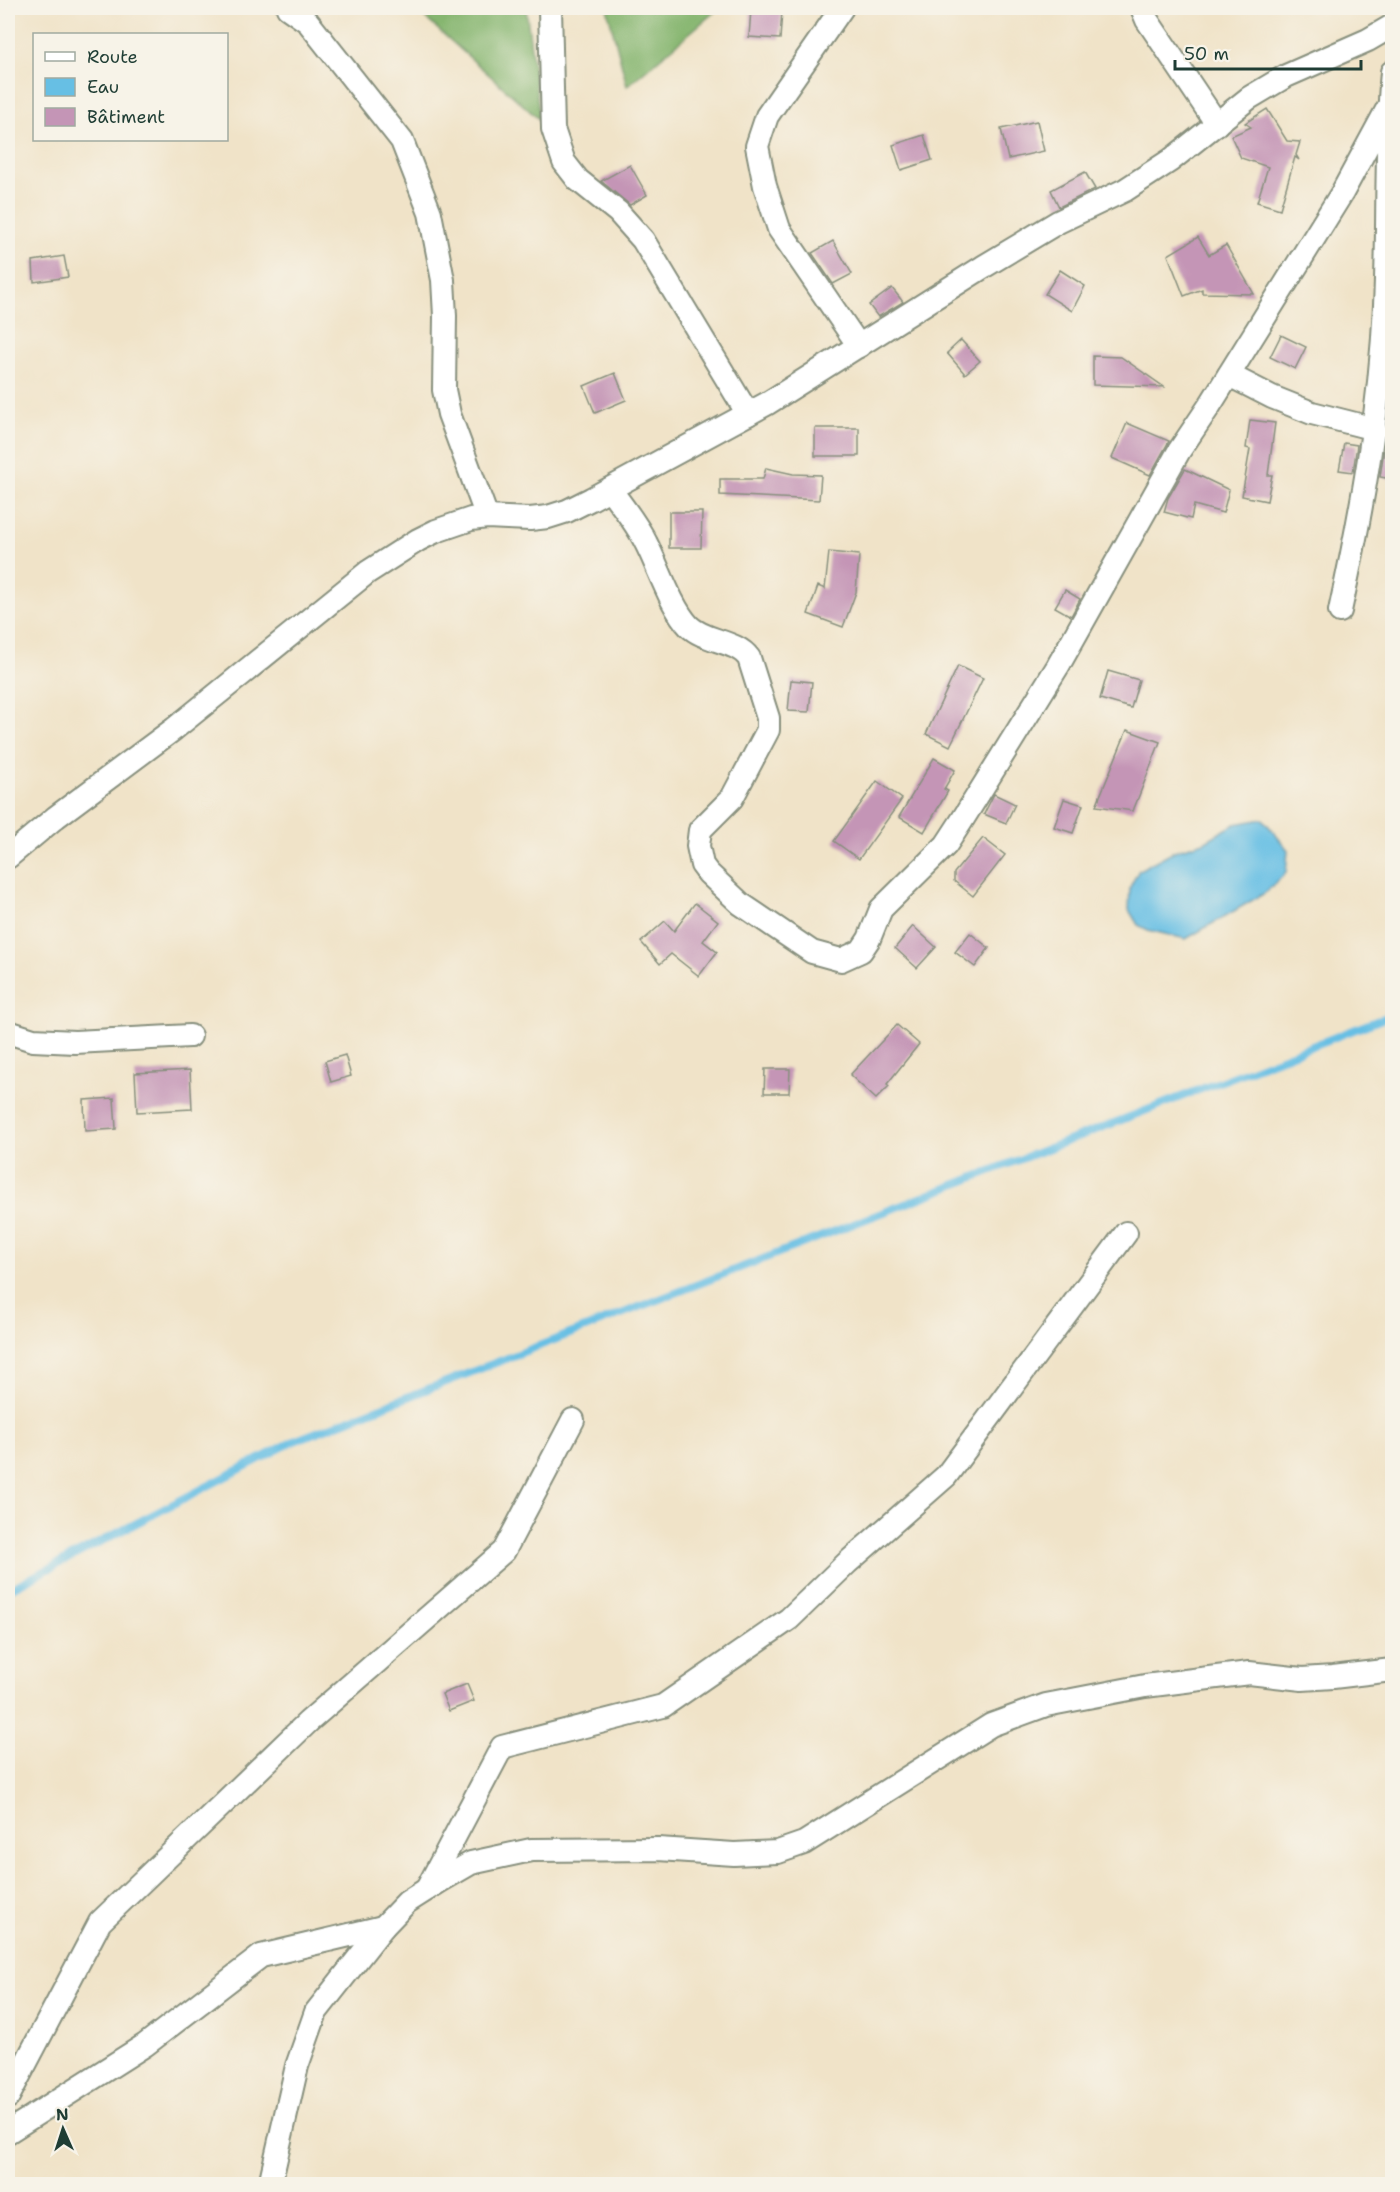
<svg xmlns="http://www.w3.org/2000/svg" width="1400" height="2192" font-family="'Shantell Sans',sans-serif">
<rect width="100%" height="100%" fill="#f7f3e8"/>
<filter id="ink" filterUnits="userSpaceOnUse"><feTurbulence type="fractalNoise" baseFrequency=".0167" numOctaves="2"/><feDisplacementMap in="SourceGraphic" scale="12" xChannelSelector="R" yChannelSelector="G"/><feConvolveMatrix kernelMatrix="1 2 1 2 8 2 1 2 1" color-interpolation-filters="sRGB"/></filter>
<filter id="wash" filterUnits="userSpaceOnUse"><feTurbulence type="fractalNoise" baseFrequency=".008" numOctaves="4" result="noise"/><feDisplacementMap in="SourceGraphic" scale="24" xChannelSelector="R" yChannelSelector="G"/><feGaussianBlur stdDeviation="1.35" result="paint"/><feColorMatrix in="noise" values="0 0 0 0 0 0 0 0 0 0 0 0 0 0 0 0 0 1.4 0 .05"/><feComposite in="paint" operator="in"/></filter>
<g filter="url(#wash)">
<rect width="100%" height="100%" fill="#f0e3c8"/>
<!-- forest -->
<g fill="#86b66f" stroke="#527a52" stroke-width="1.5">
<polygon points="414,8 526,8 540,120"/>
<polygon points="607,8 717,8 718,9 627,86"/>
</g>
<!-- water -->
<polygon fill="#67bfe4" stroke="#437e8c" stroke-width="1.5" points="1263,819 1288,850 1286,873 1265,893 1186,939 1148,930 1138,925 1129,910 1130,887 1139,870 1174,851 1204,842 1235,824"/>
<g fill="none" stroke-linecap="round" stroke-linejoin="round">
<!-- stream -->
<polyline stroke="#67bfe4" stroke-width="8" points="8,1590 294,1441 1392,1015"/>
</g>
<g id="blocks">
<!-- building -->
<g fill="#c495b6">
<polygon points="751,9 782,11 780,39 749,37"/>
<polygon points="1267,109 1287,141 1300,142 1296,155 1299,160 1295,157 1280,209 1257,202 1268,167 1241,158 1231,136 1251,127 1245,123"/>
<polygon points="1037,121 1044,151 1008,159 1001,129"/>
<polygon points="924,135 932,160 901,170 893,145"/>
<polygon points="630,165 647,195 630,205 601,181"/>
<polygon points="1085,172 1095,189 1059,207 1051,190"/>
<polygon points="1198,237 1209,255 1226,245 1254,294 1202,293 1202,289 1184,296 1168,255"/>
<polygon points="833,241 852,274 833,284 812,253"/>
<polygon points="64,256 68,277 34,282 33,261"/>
<polygon points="1060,270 1085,286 1072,311 1045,294"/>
<polygon points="892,288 903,302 878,317 869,305"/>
<polygon points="1281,335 1306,347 1295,369 1270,357"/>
<polygon points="961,340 980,361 965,374 947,353"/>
<polygon points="1093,356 1121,357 1164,387 1093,385"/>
<polygon points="615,373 626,400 595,413 584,386"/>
<polygon points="1250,420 1275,423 1268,475 1272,475 1267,501 1242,496 1250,449 1246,448"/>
<polygon points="1127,423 1169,441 1150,475 1112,458"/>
<rect x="815" y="428" width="44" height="28"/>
<polygon points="1344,443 1357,445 1353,472 1339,470"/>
<polygon points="1384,450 1392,451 1392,479 1380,477"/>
<polygon points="766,468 793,474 821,475 819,500 720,495 720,479 763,479"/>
<polygon points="1185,469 1229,490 1223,513 1194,505 1191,519 1164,512 1168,498"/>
<polygon points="669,512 702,512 701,548 669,548"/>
<polygon points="829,552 859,555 856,592 843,627 808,614 818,586 825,589"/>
<polygon points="1065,590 1080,599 1071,616 1055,607"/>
<polygon points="958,666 983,678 950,746 926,734"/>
<polygon points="1108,671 1139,680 1131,708 1100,699"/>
<polygon points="791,680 812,682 809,712 788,711"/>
<polygon points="1127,730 1160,742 1133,811 1096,806"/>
<polygon points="934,758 955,770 944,789 948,791 924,832 899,817"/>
<polygon points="877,781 902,799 859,859 834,841"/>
<polygon points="994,794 1015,804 1006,823 984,814"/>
<polygon points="1064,799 1083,805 1073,833 1054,827"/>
<polygon points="983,838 1005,855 973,896 954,881 954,873"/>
<polygon points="695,903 718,921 703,941 717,952 699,976 671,954 660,964 641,942 665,921 674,931"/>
<polygon points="913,926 936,947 917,968 895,948"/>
<polygon points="970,933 989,948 975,967 955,952"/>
<polygon points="897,1025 919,1044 887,1084 889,1086 876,1099 850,1075"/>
<polygon points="345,1055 351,1076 331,1082 325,1061"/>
<polygon points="765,1069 790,1069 789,1093 764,1093"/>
<polygon points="190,1070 192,1109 137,1112 135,1073"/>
<polygon points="114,1098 116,1129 85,1131 84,1100"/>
<polygon points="467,1684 474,1701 449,1711 442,1694"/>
</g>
</g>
</g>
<g filter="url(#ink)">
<use href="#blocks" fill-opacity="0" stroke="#88907e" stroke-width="1.5"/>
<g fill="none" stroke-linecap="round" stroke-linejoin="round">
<!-- street casing -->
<g stroke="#88907e" stroke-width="26">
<g id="street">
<polyline points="288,8 308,22 402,141 430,213 443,280 445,316 444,390 449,414 487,517"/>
<polyline points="550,8 553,129 564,162 578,180 618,212 643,240 748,414"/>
<polyline points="842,8 767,116 757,146 765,186 779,229 859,346"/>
<polyline points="1142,8 1147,20 1217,124"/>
<polyline points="1229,375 1272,397 1312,413 1375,429"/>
<path d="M610,489C622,506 637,524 646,543C658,566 671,607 689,626C705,642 736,640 749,658L768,718V730L732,798L700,830L698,846L702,865L708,873L741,904L812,952L841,960L861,951L869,939L881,909L946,845L961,822L1058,666L1179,451L1210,405L1342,193L1389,106"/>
<path d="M1340,611C1362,510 1380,409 1385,305C1389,227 1385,149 1392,72"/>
<polyline points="8,857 56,817 174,729 368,572 418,540 436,531 471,519 487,517 530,519 548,517 567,511 591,499 768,403 983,267 1058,222 1125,190 1171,160 1249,98 1286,76 1368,40 1392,26"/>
<polyline points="8,1032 33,1040 75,1042 190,1036"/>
<polyline points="427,1889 502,1747 663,1706 789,1619 847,1563 946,1476 1126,1233"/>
<polyline points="8,2097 100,1922 308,1722 504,1551 573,1420"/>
<polyline points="8,2132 145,2045 261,1956 383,1927"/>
<polyline points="270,2184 297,2066 316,2012 383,1927 407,1902 440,1881 471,1863 531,1850 658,1849 734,1854 778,1852 804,1843 991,1725 1046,1705 1145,1686 1249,1673 1302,1679 1333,1677 1392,1670"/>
</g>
</g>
<!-- street -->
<use href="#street" stroke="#fff" stroke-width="22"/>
</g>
</g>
<!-- margin -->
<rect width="1400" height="2192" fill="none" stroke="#f7f3e8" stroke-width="30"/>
<!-- legend -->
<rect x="33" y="33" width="195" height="108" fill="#f7f3e8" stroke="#a1aaa0" stroke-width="1.5"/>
<rect x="45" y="52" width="30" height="9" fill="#ffffff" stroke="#a1aaa0" stroke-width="1.5"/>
<text x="87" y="63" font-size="18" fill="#1f3d34">Route</text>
<rect x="45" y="78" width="30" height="18" fill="#67bfe4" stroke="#a1aaa0" stroke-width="1.5"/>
<text x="87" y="93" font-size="18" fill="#1f3d34">Eau</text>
<rect x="45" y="108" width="30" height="18" fill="#c495b6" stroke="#a1aaa0" stroke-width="1.5"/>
<text x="87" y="123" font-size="18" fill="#1f3d34">Bâtiment</text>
<!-- north arrow -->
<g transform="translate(63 2129) rotate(357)" stroke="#f7f3e8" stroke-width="4.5" paint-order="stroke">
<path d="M0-4.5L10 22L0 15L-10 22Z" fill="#1f3d34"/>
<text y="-9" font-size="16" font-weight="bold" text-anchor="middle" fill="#1f3d34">N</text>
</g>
<!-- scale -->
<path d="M1175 60v9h186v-9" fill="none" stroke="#1f3d34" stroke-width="3"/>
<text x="1184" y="60" font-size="18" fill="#1f3d34" stroke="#f7f3e8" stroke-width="4.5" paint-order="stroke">50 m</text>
</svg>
